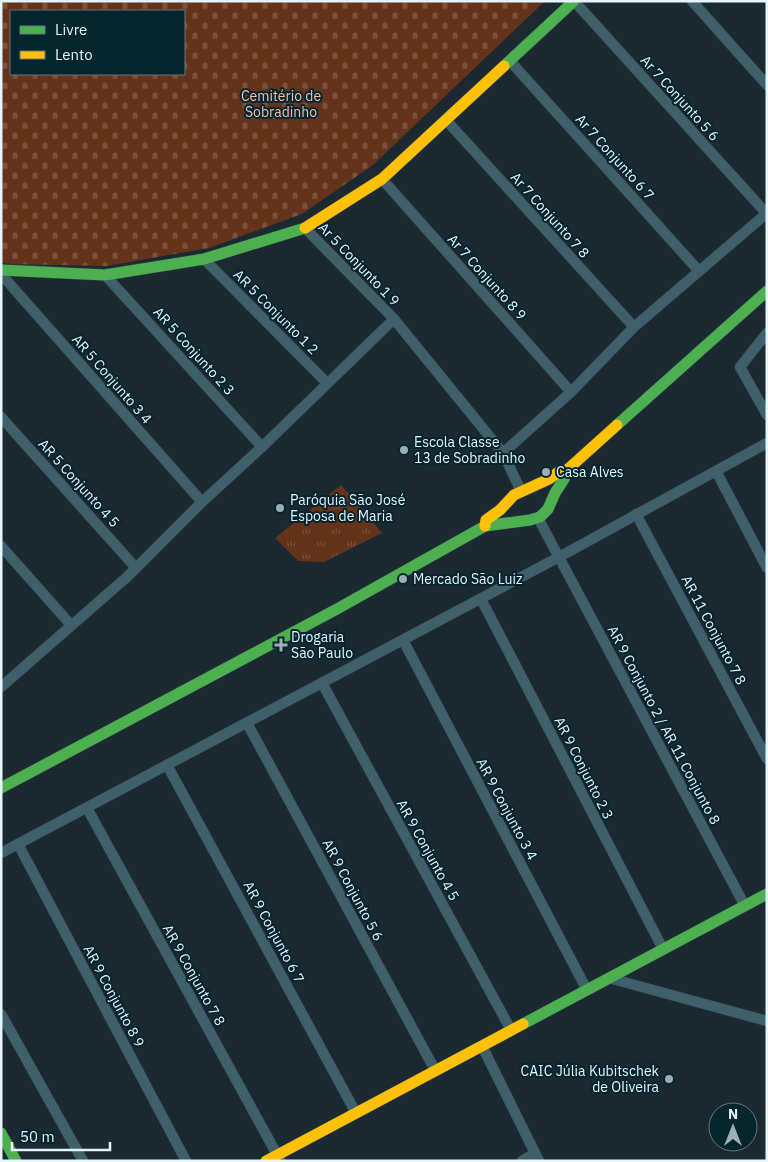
<svg xmlns="http://www.w3.org/2000/svg" width="768" height="1162" font-family="'IBM Plex Sans',sans-serif">
<defs>
<pattern id="grass-tufts" width="24" height="20" patternUnits="userSpaceOnUse" patternTransform="scale(1.25)"><rect width="24" height="20" fill="#65331b"/><path d="M3 7l-1-3M5 7V3M7 7l1-3M15 17l-1-3M17 17v-4M19 17l1-3" fill="none" stroke="#7b513d"/></pattern>
<pattern id="cemetery-stones" width="16" height="16" patternUnits="userSpaceOnUse" patternTransform="scale(1.25)"><rect width="16" height="16" fill="#65331b"/><path d="M2 7V4a2 2 0 0 1 4 0v3zM10 15v-3a2 2 0 0 1 4 0v3z" fill="#7b513d"/></pattern>
</defs>
<rect width="100%" height="100%" fill="#1a2a30"/>
<!-- grass -->
<polygon fill="url(#grass-tufts)" points="341,485 382,533 324,562 298,561 275,538"/>
<!-- cemetery -->
<path fill="url(#cemetery-stones)" fill-rule="evenodd" d="M1,1H545L373,165L302,214L209,248L106,266L10,264L1,262ZM11,11H184V74H11Z"/>
<g fill="none" stroke-linecap="round" stroke-linejoin="round">
<!-- street casing -->
<g stroke="#374449" stroke-width="11">
<g id="street">
<polyline points="574,1 766,213"/>
<polyline points="692,1 767,85"/>
<polyline points="510,61 699,271"/>
<polyline points="446,120 634,327"/>
<polyline points="382,179 571,392"/>
<polyline points="305,228 394,319 503,453 521,491"/>
<polyline points="204,259 327,383"/>
<polyline points="1,274 202,502"/>
<polyline points="105,275 262,447"/>
<polyline points="767,333 740,367 767,415"/>
<polyline points="1,417 136,568"/>
<polyline points="503,453 571,392 634,327 767,213"/>
<polyline points="716,471 767,568"/>
<polyline points="636,514 767,759"/>
<polyline points="538,518 745,906"/>
<polyline points="1,546 71,625"/>
<polyline points="481,599 663,949"/>
<polyline points="403,640 587,990"/>
<polyline points="322,683 511,1030"/>
<polyline points="1,687 127,577 202,502 262,447 394,319"/>
<polyline points="247,723 435,1070"/>
<polyline points="167,765 356,1113"/>
<polyline points="87,808 280,1160"/>
<polyline points="18,844 186,1161"/>
<polyline points="1,853 559,557 767,443"/>
<polyline points="609,978 767,1021"/>
<polyline points="1,1014 83,1161"/>
<polyline points="482,1046 539,1161"/>
<polyline points="522,1161 535,1153"/>
</g>
</g>
<!-- fast casing -->
<g stroke="#374449" stroke-width="12">
<g id="fast">
<polyline points="504,66 574,1"/>
<polyline points="1,270 105,275 204,259 305,228"/>
<polyline points="617,425 767,291"/>
<polyline points="1,788 337,609 485,526 530,520 540,517 548,509 555,493 564,479 567,470"/>
<polyline points="523,1024 767,894"/>
<polyline points="1,1133 16,1161"/>
</g>
</g>
<!-- slow casing -->
<g stroke="#374449" stroke-width="12">
<g id="slow">
<polyline points="305,228 382,179 504,66"/>
<polyline points="485,526 486,520 500,510 514,495 549,479 560,471 567,470 617,425"/>
<polyline points="266,1161 523,1024"/>
</g>
</g>
<!-- street -->
<use href="#street" stroke="#3f606b" stroke-width="10"/>
<!-- fast -->
<use href="#fast" stroke="#4caf50" stroke-width="11"/>
<!-- slow -->
<use href="#slow" stroke="#ffc107" stroke-width="11"/>
</g>
<!-- markers -->
<g fill="#9daeb4" stroke="#06252f" stroke-width="2">
<circle cx="404" cy="450" r="5"/>
<circle cx="546" cy="472" r="5"/>
<circle cx="280" cy="508" r="5"/>
<circle cx="403" cy="579" r="5"/>
<path d="M278.5 637.5h5v5h5v5h-5v5h-5v-5h-5v-5h5z"/>
<circle cx="669" cy="1079" r="5"/>
</g>
<g text-anchor="middle" stroke-width="4" stroke-linejoin="round" paint-order="stroke">
<!-- park labels -->
<g font-size="14" fill="#f8bfa8" stroke="#06252f">
<text x="281" y="101">Cemitério de<tspan x="281" dy="16">Sobradinho</tspan></text>
</g>
<!-- street labels -->
<g font-size="14" fill="#e4f5fb" stroke="#06252f">
<text transform="translate(680 98) rotate(48)" y="5">Ar 7 Conjunto 5 6</text>
<text transform="translate(615 157) rotate(48)" y="5">Ar 7 Conjunto 6 7</text>
<text transform="translate(550 215) rotate(48)" y="5">Ar 7 Conjunto 7 8</text>
<text transform="translate(359 264) rotate(46)" y="5">Ar 5 Conjunto 1 9</text>
<text transform="translate(487 277) rotate(48)" y="5">Ar 7 Conjunto 8 9</text>
<text transform="translate(276 312) rotate(45)" y="5">AR 5 Conjunto 1 2</text>
<text transform="translate(194 351) rotate(48)" y="5">AR 5 Conjunto 2 3</text>
<text transform="translate(112 379) rotate(49)" y="5">AR 5 Conjunto 3 4</text>
<text transform="translate(79 483) rotate(48)" y="5">AR 5 Conjunto 4 5</text>
<text transform="translate(714 630) rotate(62)" y="5">AR 11 Conjunto 7 8</text>
<text transform="translate(664 725) rotate(62)" y="5">AR 9 Conjunto 2 / AR 11 Conjunto 8</text>
<text transform="translate(584 768) rotate(63)" y="5">AR 9 Conjunto 2 3</text>
<text transform="translate(507 809) rotate(62)" y="5">AR 9 Conjunto 3 4</text>
<text transform="translate(428 850) rotate(61)" y="5">AR 9 Conjunto 4 5</text>
<text transform="translate(353 890) rotate(62)" y="5">AR 9 Conjunto 5 6</text>
<text transform="translate(274 932) rotate(62)" y="5">AR 9 Conjunto 6 7</text>
<text transform="translate(194 975) rotate(61)" y="5">AR 9 Conjunto 7 8</text>
<text transform="translate(114 996) rotate(62)" y="5">AR 9 Conjunto 8 9</text>
</g>
<!-- poi labels -->
<g font-size="14" fill="#e4f5fb" stroke="#06252f" text-anchor="start">
<text x="414" y="447">Escola Classe<tspan x="414" dy="16">13 de Sobradinho</tspan></text>
<text x="556" y="477">Casa Alves</text>
<text x="290" y="505">Paróquia São José<tspan x="290" dy="16">Esposa de Maria</tspan></text>
<text x="413" y="584">Mercado São Luiz</text>
<text x="291" y="642">Drogaria<tspan x="291" dy="16">São Paulo</tspan></text>
<text x="659" y="1076" text-anchor="end">CAIC Júlia Kubitschek<tspan x="659" dy="16">de Oliveira</tspan></text>
</g>
</g>
<!-- border -->
<rect width="768" height="1162" fill="none" stroke="#e4f5fb" stroke-width="5"/>
<!-- legend -->
<rect x="10" y="10" width="175" height="65" fill="#06252f" stroke="#5f7881"/>
<rect x="20" y="26" width="25" height="8" fill="#4caf50" stroke="#5f7881"/>
<text x="55" y="35" font-size="15" fill="#e4f5fb">Livre</text>
<rect x="20" y="51" width="25" height="8" fill="#ffc107" stroke="#5f7881"/>
<text x="55" y="60" font-size="15" fill="#e4f5fb">Lento</text>
<!-- north arrow -->
<g transform="translate(733 1127)"><circle r="24" fill="#06252f" stroke="#5f7881"/>
<path d="M0-4L9 19L0 12L-9 19Z" fill="#9daeb4"/>
<text y="-8" font-size="14" font-weight="bold" text-anchor="middle" fill="#e4f5fb">N</text>
</g>
<!-- scale -->
<path d="M12 1142v8h98v-8" fill="none" stroke="#e4f5fb" stroke-width="2.5"/>
<text x="20" y="1142" font-size="15" fill="#e4f5fb" stroke="#06252f" stroke-width="4" paint-order="stroke">50 m</text>
</svg>
